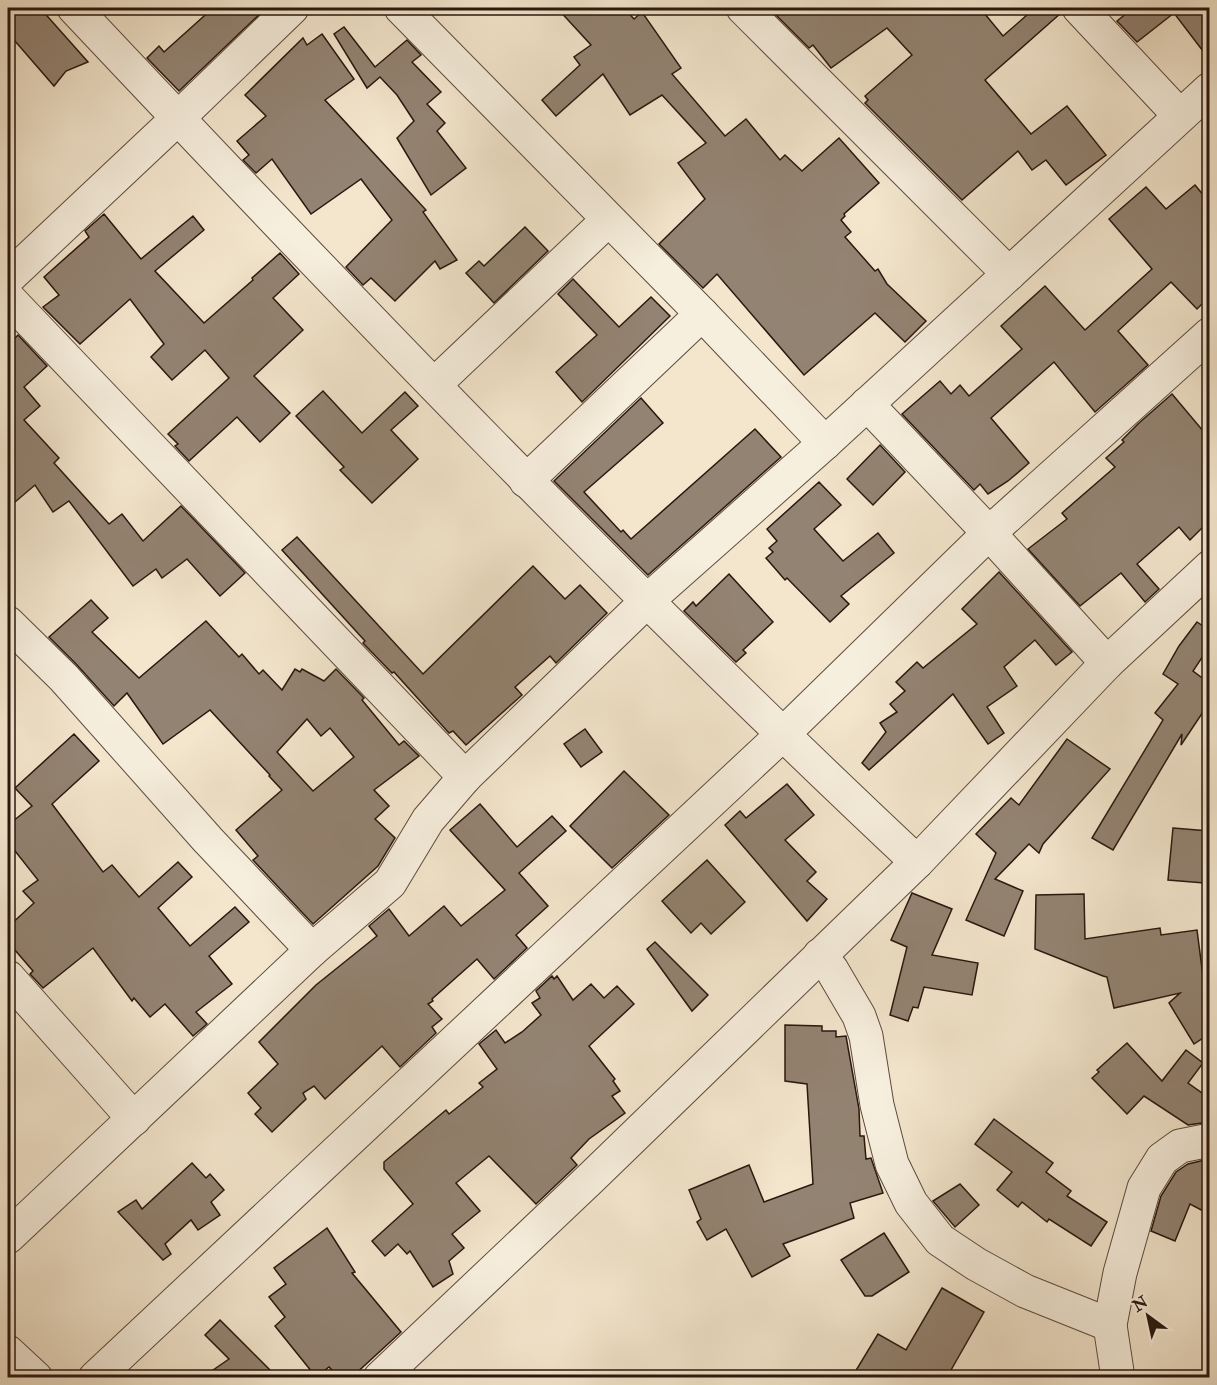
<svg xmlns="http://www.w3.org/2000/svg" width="1217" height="1385" font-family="'IM FELL Double Pica',serif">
<rect width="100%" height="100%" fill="#f3e6cd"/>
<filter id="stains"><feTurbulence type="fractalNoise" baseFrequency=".00333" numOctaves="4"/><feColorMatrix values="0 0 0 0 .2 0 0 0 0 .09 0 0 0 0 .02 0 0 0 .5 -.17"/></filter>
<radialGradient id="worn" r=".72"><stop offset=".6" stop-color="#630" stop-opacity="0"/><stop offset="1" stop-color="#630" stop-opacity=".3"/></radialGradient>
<!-- building -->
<g fill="#938372" stroke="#2a170f" stroke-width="1.5" fill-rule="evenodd">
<polygon points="8,8 40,8 88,62 66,71 54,86 8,33"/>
<polygon points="213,8 266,8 179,91 147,58 159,46 164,52"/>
<polygon points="557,8 624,8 634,19 642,12 681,68 672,74 725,136 746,119 780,160 785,155 802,171 839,138 879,183 844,214 845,216 841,220 851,232 845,237 875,271 878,269 887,284 926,321 905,342 875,313 804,375 717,274 703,288 659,244 705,199 678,163 706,143 662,95 630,115 603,74 556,116 542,100 580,65 574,57 591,45"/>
<polygon points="769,8 980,8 1003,36 1035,8 1061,8 1061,13 985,80 1031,134 1067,106 1106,155 1066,185 1046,160 1032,170 1018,151 962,200 865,103 868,100 865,96 912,55 887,28 831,68 813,45 809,48"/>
<polygon points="1133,8 1209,8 1209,59 1174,13 1137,42 1117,21"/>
<polygon points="344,27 375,67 407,40 421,55 412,62 441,92 427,104 445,123 437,131 466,168 431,195 397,138 414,121 397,95 380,77 367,88 334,34"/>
<polygon points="322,34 354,79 325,100 426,210 423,212 457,260 440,269 435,261 395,301 371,278 363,285 346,267 392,220 361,179 311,214 272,159 256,173 243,160 249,155 237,141 266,116 245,95 303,38 307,45"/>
<polygon points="1195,185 1209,202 1209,297 1197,309 1171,282 1118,331 1148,365 1095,412 1054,362 991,418 1029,463 1008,481 988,494 980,484 974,490 902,414 940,381 951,394 960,385 969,396 1022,349 1001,326 1045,286 1085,330 1152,269 1109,219 1146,187 1166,209"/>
<polygon points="104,214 141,259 193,216 204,230 155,271 204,323 253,280 252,278 280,253 299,274 273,298 303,330 254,376 290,413 260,442 237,417 189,461 175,446 178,444 168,434 229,378 205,350 172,380 151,357 164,344 130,299 80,344 43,307 59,295 44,277 89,237 85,231"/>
<polygon points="525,227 548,251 494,303 466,273 479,261 484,266"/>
<polygon points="573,279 619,327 651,297 670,316 582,402 556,372 597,335 558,294"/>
<polygon points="18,335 47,366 24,387 40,406 24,420 59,458 54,463 109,524 122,514 143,541 181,506 245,573 220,596 187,559 162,578 156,569 133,586 69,501 53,512 35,485 8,508 8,345"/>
<polygon points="323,391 362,433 405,392 418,406 391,430 418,459 372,503 340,470 344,467 296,416"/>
<polygon points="1172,394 1209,438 1209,521 1190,540 1179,527 1137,564 1159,589 1145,602 1121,573 1080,606 1028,549 1067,519 1062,513 1115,467 1106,458 1124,442 1122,440 1139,423"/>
<polygon points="641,398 663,423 584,492 621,532 623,530 631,539 755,429 781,457 648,575 554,481"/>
<polygon points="880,445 905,472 873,505 847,479"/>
<polygon points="819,482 841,505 814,529 843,561 878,533 894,553 841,596 849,604 830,622 787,578 785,580 766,558 773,552 769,548 777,541 767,529"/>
<polygon points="297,537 423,674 533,566 565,599 580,585 607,613 556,663 550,656 515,687 522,695 466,745 453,731 449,733 394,672 392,673 363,643 365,641 282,550"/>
<polygon points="999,572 1072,652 1056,665 1035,640 1004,667 1017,686 987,707 1004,733 988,744 953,694 869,770 862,763 886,732 880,723 897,712 890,704 905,691 896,682 917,662 923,668 977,624 962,609"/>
<polygon points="729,574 773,622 743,650 746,653 736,662 684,611 693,602 696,606"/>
<path d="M91,600L108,618L92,632L139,678L206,621L239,657L242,654L259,674L263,670L282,690L295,669L300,672L302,669L324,681L336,669L364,698L362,700L399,745L404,741L419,756L374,790L389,806L375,819L395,838L378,866L313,924L253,860L258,856L236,830L282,790L269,776L270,775L210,710L163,744L127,693L114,706L77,665L49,637ZM307,719L321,736L330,728L354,757L313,791L277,752Z"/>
<polygon points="1197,622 1209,630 1209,647 1193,671 1209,683 1209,703 1181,745 1182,734 1113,850 1092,838 1163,720 1155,713 1178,684 1163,674 1179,646"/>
<polygon points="585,729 602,752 581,767 564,744"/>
<polygon points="74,734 99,761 52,804 103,872 112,865 139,897 178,862 192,877 158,908 190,946 235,907 249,922 209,956 232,984 196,1012 207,1024 193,1036 165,1004 150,1017 134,998 132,1001 93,948 43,988 30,974 33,971 8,942 8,927 34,903 23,891 38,880 8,842 8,825 32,806 15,788"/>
<polygon points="1067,739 1110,769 1043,844 1039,853 1029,844 995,879 1023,891 1004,936 966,920 996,853 976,834 1011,798 1019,805"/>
<polygon points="624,771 669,815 612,868 570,826"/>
<polygon points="787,784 814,815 785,840 816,872 807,881 827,899 807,921 725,825 740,811 746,818"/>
<polygon points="480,804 517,847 552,816 566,831 519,873 548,906 516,935 527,948 494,979 477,959 432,999 433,1001 428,1004 442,1019 432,1027 436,1033 400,1067 382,1046 325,1099 314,1086 303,1093 306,1099 272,1132 255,1114 261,1108 248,1093 278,1064 259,1042 316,985 377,936 369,926 389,909 409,936 444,906 461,926 505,890 450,830"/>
<polygon points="1173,828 1209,831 1209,856 1207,856 1204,883 1168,880"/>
<polygon points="707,860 745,902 711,934 701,923 691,933 662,901"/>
<polygon points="912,893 952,909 932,955 978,963 972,995 924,987 918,1008 913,1007 908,1021 890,1015 907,947 891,940"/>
<polygon points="1084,894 1085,939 1160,928 1161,935 1197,930 1204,984 1209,1000 1209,1034 1194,1044 1169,1003 1180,993 1114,1008 1107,977 1103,976 1035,949 1036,895"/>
<polygon points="655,942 708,995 692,1011 647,949"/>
<polygon points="552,976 554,979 557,976 573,1000 591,984 604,998 617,986 634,1004 589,1046 615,1079 613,1081 620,1091 612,1096 625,1113 589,1139 571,1158 577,1165 536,1204 489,1156 456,1183 480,1211 452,1234 464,1248 449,1261 453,1274 433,1287 410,1251 407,1254 398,1244 385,1256 372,1241 413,1204 384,1169 384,1162 446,1110 449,1114 483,1087 479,1083 497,1069 479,1044 496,1030 505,1043 522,1032 541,1015 532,1003 540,998 536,991"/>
<polygon points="785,1025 822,1026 822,1031 836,1031 836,1037 846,1036 859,1109 860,1136 864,1136 866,1159 871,1158 883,1193 850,1203 854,1218 783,1244 790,1256 752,1277 726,1229 707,1240 697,1222 701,1219 689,1190 749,1165 764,1202 813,1184 807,1084 785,1081"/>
<polygon points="1127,1043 1162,1081 1186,1050 1203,1063 1188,1083 1209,1098 1209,1122 1188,1125 1144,1096 1127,1114 1092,1078 1099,1072 1097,1070"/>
<polygon points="994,1119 1053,1163 1046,1172 1071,1191 1067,1196 1107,1222 1091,1246 1049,1219 1047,1222 1022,1202 1018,1207 997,1190 1012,1172 975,1144"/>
<polygon points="1209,1159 1209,1214 1190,1204 1175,1241 1151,1231 1161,1196 1176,1172 1188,1164"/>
<polygon points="192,1163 206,1178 210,1174 224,1190 211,1202 220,1215 198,1230 191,1220 165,1244 171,1254 163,1260 118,1212 136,1200 142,1209"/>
<polygon points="960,1184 979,1205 955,1227 933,1201"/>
<polygon points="327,1228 355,1272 352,1273 401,1332 352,1377 339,1377 329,1367 316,1377 275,1326 285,1317 269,1297 286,1284 274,1268"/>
<polygon points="884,1233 909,1272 872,1296 865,1296 841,1260"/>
<polygon points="942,1288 984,1312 947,1377 852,1377 878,1334 906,1350"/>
<polygon points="220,1320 277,1377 203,1377 229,1359 205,1335"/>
</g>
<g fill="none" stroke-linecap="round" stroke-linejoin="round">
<!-- minor casing -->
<g stroke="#5c4b3e" stroke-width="35">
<g id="minor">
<path d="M74,8C348,299 625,588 917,862"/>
<polyline points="401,8 702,314 825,443"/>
<polyline points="743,8 1009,274"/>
<polyline points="1079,8 1180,116"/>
<polyline points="8,278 178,118 292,8"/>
<polyline points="8,298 465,777"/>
<polyline points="434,385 608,220"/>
<polyline points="867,404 989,533 1107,663"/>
<polyline points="526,481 702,314"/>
<polyline points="8,623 64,678 208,840 312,950"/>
<polyline points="820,955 832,970 859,1016 866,1036 877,1105 892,1164 911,1203 940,1240 976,1264 1025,1291 1110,1325"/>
<polyline points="8,977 134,1119"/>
<polyline points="8,1237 312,950 390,883 428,820 465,777 648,600 825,443 1210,89"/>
<polyline points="8,1352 36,1378"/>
<polyline points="95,1378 782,735 989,533 1210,334"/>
<polyline points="380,1378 591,1178 917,862 1107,663 1210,567"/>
<polyline points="1118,1378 1110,1325 1120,1273 1144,1188 1162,1159 1180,1146 1210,1140"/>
</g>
</g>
<!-- minor -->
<use href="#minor" stroke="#f7efde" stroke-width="33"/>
</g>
<!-- margin -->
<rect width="1217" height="1385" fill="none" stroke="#f3e6cd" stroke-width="30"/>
<rect x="9" y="9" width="1199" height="1367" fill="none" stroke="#2a170f" stroke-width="3"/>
<rect x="15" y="15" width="1187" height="1355" fill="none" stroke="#2a170f" stroke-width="1.5"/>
<!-- north arrow -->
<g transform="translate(1148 1316) rotate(327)" stroke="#f7efde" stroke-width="4.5" paint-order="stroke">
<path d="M0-4.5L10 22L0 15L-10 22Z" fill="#2a170f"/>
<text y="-9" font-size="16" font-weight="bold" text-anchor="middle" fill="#2a170f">N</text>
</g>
<rect width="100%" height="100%" filter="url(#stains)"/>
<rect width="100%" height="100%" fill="url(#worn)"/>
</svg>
